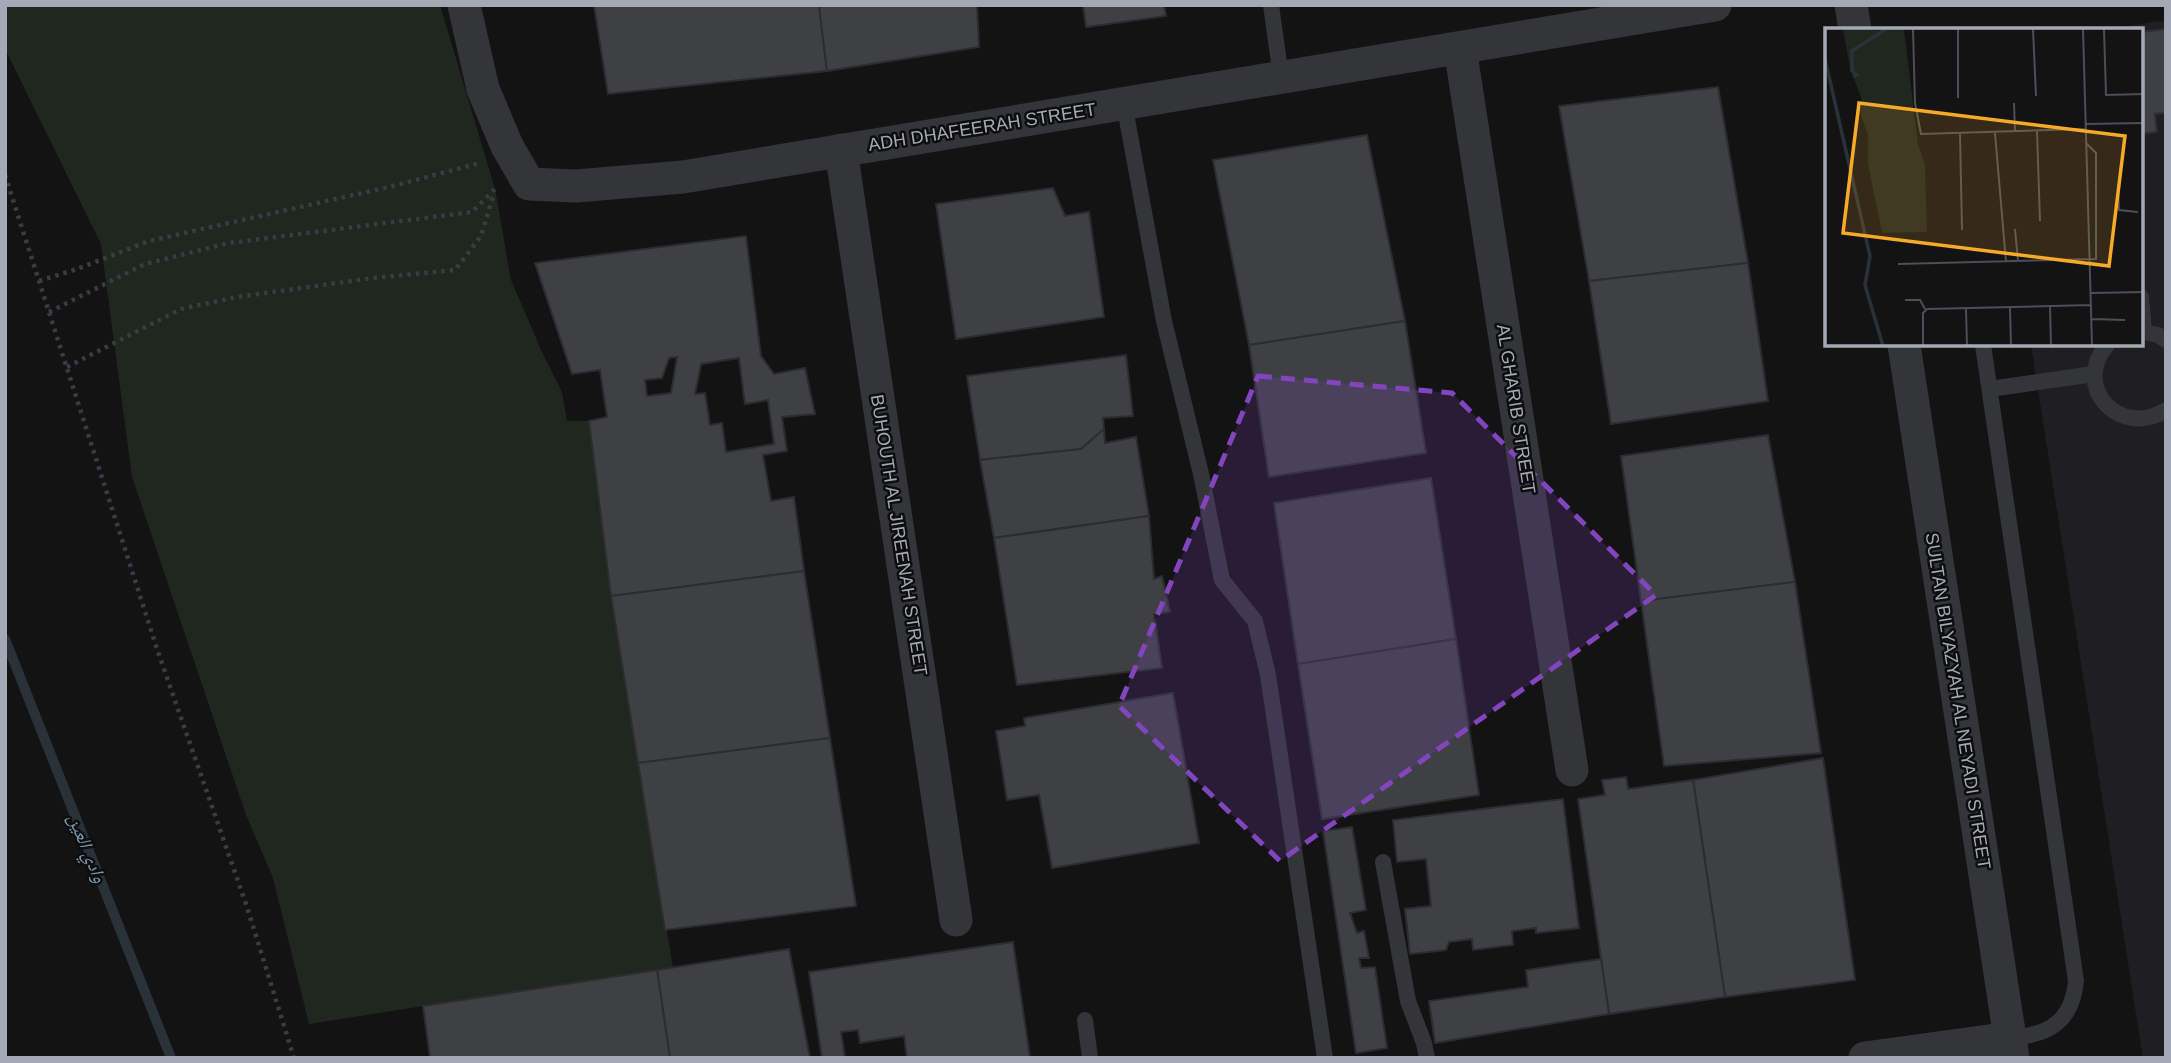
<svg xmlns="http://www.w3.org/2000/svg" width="2171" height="1063" font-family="Arial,'Noto Naskh Arabic',sans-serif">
<rect width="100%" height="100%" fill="#131314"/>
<!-- built -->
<polygon fill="#1f1f21" points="2166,20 2166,1058 2143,1058 2031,345 2141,345 2141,30 2102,30"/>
<!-- green -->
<polygon fill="#1f271f" points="7,5 440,5 495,189 511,280 542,352 562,392 567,421 589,421 611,596 673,967 309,1024 273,878 246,815 132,477 101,244 7,53 5,11"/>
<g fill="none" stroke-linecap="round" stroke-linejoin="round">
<!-- stream -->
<polyline stroke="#293238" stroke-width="10" points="5,639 171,1058"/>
</g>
<!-- building -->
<g fill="#3e4044" stroke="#2c2d30" stroke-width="2" fill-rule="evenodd">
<polygon points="594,5 819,5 827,71 608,94"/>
<polygon points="819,5 977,5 979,47 827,71"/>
<polygon points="1083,5 1164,5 1166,16 1086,27"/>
<polygon points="2166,29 2166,113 2155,114 2157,132 2141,134 2141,32"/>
<polygon points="1718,87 1748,263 1589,281 1559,106"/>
<polygon points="1367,135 1405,321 1249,345 1213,160"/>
<polygon points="1053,188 1065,216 1089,212 1104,317 956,339 936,204"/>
<path d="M746,236L761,356L774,374L805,368L815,414L782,417L787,451L763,455L771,501L794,497L804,571L611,596L589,421L607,417L600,370L572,374L535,263ZM677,357L671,393L647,396L645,380L662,378L669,358ZM739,358L745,404L768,400L774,444L726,452L722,423L710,425L705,393L695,394L701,364Z"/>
<polygon points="1748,263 1768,401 1611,424 1589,281"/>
<polygon points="1405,321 1426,453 1269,477 1249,345"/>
<polygon points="1126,355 1133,416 1103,418 1104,429 1081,449 980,460 967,376"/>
<polygon points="1104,429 1105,443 1136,437 1149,516 994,538 980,460 1081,449"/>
<polygon points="1768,435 1795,582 1641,601 1621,456"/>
<polygon points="1431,478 1456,639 1298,664 1274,503"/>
<polygon points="1149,516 1154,579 1162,576 1170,612 1154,614 1162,668 1017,685 994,538"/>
<polygon points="804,571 830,738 638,763 611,596"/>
<polygon points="1795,582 1821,753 1664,766 1641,601"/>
<polygon points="1456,639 1479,795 1322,819 1298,664"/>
<polygon points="1173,693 1199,843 1052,868 1039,795 1007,800 996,731 1025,726 1024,718"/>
<polygon points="830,738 856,906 665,930 638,763"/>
<polygon points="1823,758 1855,980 1725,997 1693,780"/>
<polygon points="1626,777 1628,789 1693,780 1725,997 1609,1014 1578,799 1605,795 1602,780"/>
<polygon points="1563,799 1579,928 1536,933 1536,928 1512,931 1513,945 1473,950 1472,939 1449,942 1446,950 1410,954 1405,909 1431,906 1426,859 1397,862 1393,820"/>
<polygon points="1352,827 1366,910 1350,913 1357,933 1364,931 1369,958 1359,958 1361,968 1375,967 1387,1048 1356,1053 1323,831"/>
<polygon points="1013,942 1030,1058 907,1058 904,1036 860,1043 858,1030 841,1032 845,1058 822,1058 809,972"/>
<polygon points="789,949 810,1058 670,1058 657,970"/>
<polygon points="1601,959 1609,1014 1435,1043 1429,1001 1528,987 1526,970"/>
<polygon points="657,970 670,1058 430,1058 423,1006"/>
</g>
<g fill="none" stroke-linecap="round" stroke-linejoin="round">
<!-- path -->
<g stroke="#393c40" stroke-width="4.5" stroke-dasharray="3.5 5" stroke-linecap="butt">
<polyline points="5,175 158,652 247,907 294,1058"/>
<polyline points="39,281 77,269 149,241 389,187 480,163"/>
<polyline points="49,312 145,264 229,243 472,212 495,189"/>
<polyline points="67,367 181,309 237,297 373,278 455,270 481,236 494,193"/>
</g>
<!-- service -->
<g stroke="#333539" stroke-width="16">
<polyline points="1271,5 1281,77"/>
<polyline points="1124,103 1164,321 1201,474 1222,580 1255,621 1268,675 1325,1058"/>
<polyline points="2141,297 2144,331"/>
<polyline points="2141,331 2158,335 2166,340"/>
<path d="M1983,345L2076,981C2072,1022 2049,1035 2010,1038"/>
<path d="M2107,345C2071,387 2120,439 2166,410"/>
<polyline points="1990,389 2094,374"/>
<polyline points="1383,862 1408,1001 1424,1043 1427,1058"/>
<polyline points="1085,1020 1090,1058"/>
</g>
<!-- minor -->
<g stroke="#333539" stroke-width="33">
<polyline points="464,5 483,89 507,146 529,184 576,186 683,177 1715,5"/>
<polyline points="1851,5 1855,30"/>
<polyline points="1460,48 1572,770"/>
<polyline points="841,150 956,920"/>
<polyline points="1904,345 2013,1058"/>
<polyline points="1865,1058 2010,1038"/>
</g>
</g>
<!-- marked area -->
<path fill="#8345bd" fill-opacity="0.2" stroke="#8345bd" stroke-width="5" stroke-dasharray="14 9" stroke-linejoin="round" d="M1258,376L1452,393L1656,595L1280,861L1119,706Z"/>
<g text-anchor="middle" stroke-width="5" stroke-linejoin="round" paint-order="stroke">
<!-- street labels -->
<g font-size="18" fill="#a4aab5" stroke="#0e0e0f">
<text transform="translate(982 127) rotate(-9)" y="6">ADH DHAFEERAH STREET</text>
<text transform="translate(1516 409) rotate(81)" y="6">AL GHARIB STREET</text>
<text transform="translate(899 535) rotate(81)" y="6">BUHOUTH AL JIREENAH STREET</text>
<text transform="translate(1958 701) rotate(81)" y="6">SULTAN BILYAZYAH AL NEYADI STREET</text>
</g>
<!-- water labels -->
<g font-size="19" font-style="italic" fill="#799ab2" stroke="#0e0e0f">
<text transform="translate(88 848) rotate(68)" y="7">وادي العين</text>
</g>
</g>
<!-- overview -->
<g transform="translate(1825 28)">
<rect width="318" height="318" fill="#131314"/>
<path d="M18,1H79L93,117L100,136L102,204L57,205L43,136V107L34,82L37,72L25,40Z" fill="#1f271f"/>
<path fill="none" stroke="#293238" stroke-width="3.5" d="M0,31L45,228L40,257L58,318M28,49L32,47L27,43V23L61,1"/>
<path fill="none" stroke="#4d4f54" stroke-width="2" d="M88,1L90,75L96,106L260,101M133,1V70M208,1L211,68M258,1L267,318M279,1L281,67L319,66M189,75L190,104M260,96L319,95M212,103L215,193M170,105L181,234M135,106L137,202M293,158L294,182L313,184M190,201L193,233M73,236L271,231V125L261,115M266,265L319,264M80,272H95L100,281M225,278L226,318M185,280L186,318M141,281L142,318M266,291L300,292M98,318V285L102,281L266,277"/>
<path fill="#f7a928" fill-opacity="0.15" stroke="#f7a928" stroke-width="3.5" d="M34,75L300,108L284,238L18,205Z"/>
<rect width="318" height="318" fill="none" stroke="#a4aab5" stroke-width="3.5"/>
</g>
<!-- border -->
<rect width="2171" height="1063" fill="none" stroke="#a4aab5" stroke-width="14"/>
</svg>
